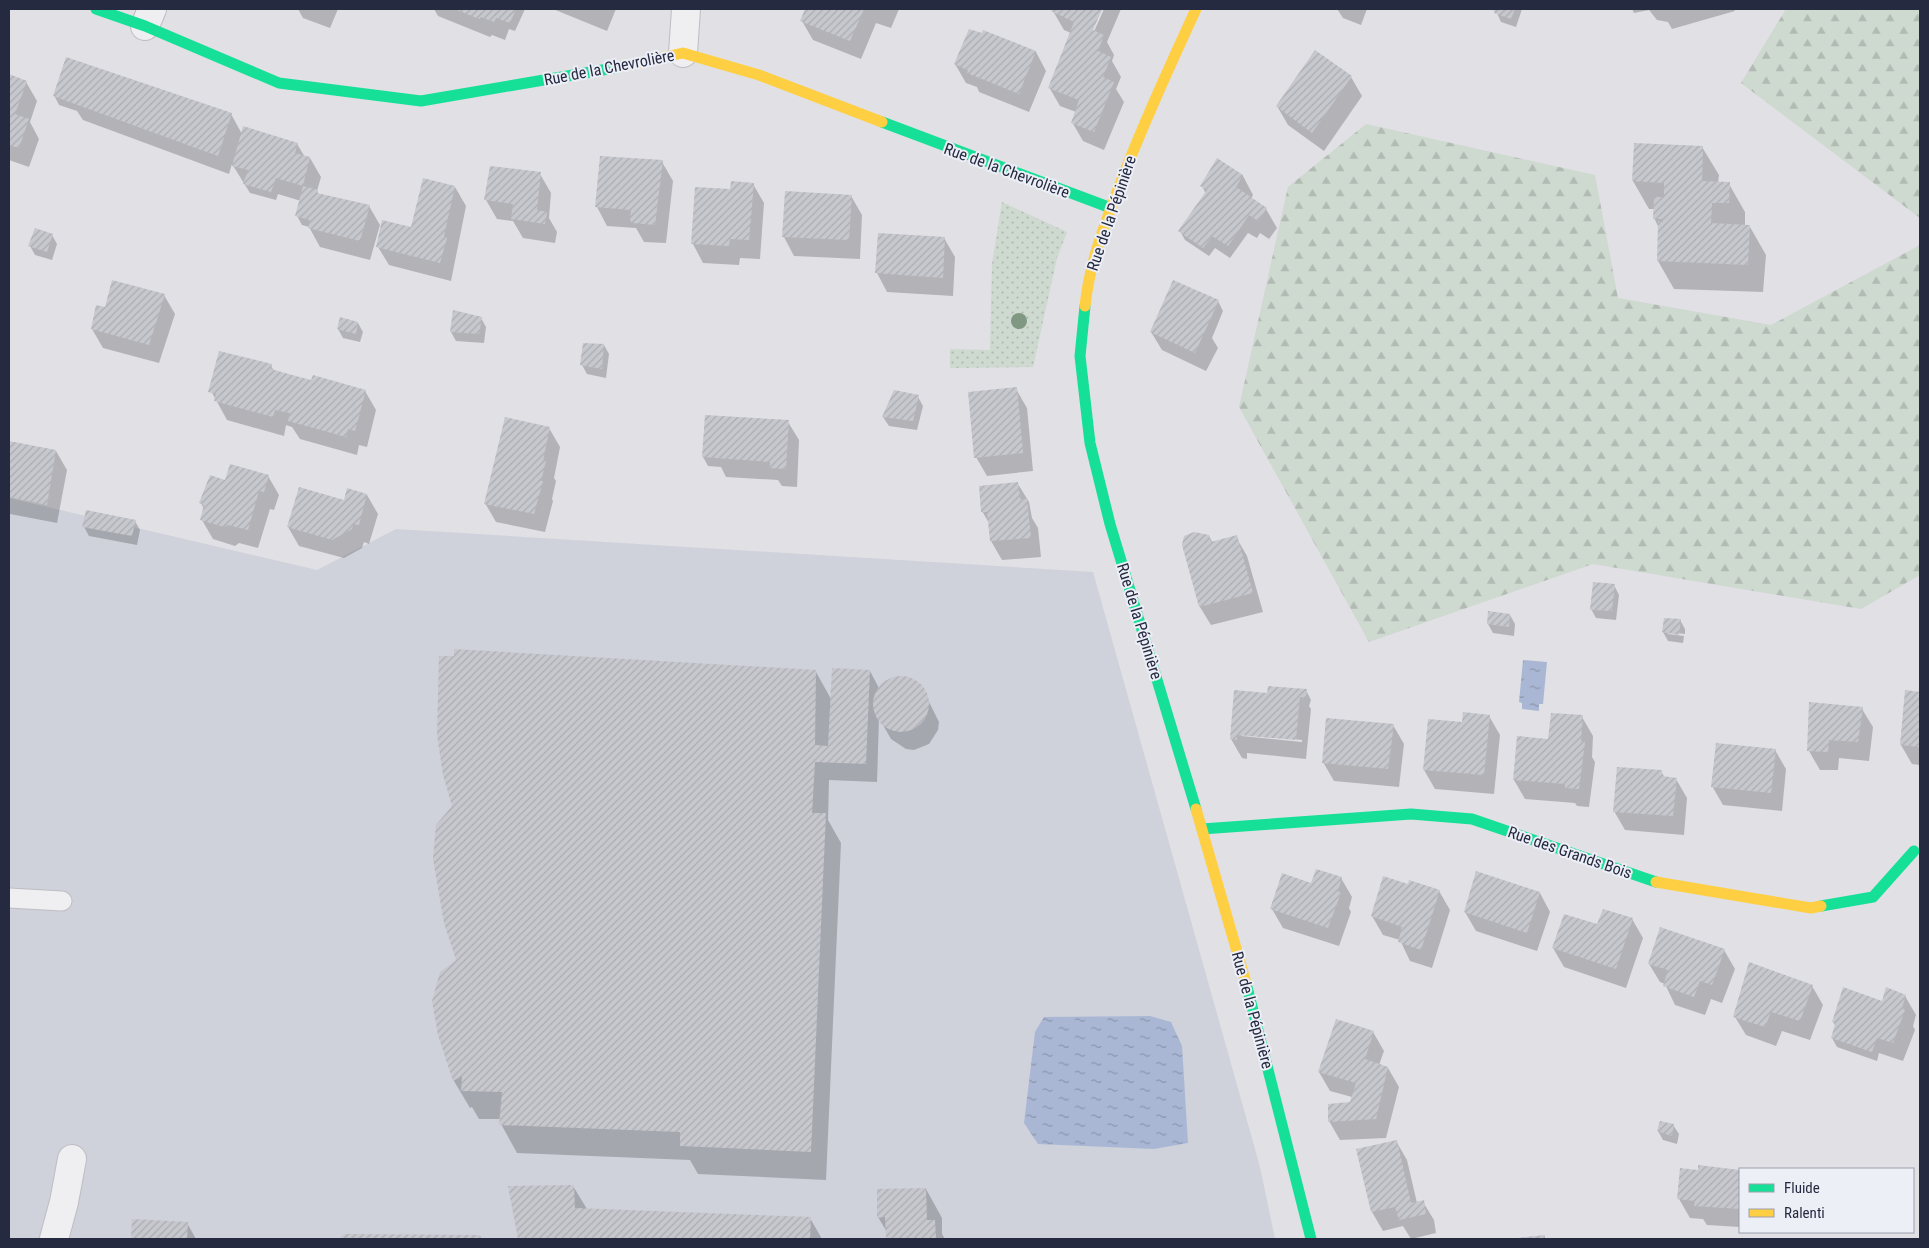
<svg xmlns="http://www.w3.org/2000/svg" width="1929" height="1248" font-family="'Roboto Condensed',sans-serif">
<defs>
<pattern id="grass-dots" width="8" height="8" patternUnits="userSpaceOnUse" patternTransform="scale(1.25)"><rect width="8" height="8" fill="#ced9cf"/><path d="M2 2h.1M6 6h.1" fill="none" stroke="#b1bab3" stroke-width="1.8" stroke-linecap="round"/></pattern>
<pattern id="forest-firs" width="22" height="20" patternUnits="userSpaceOnUse" patternTransform="scale(1.25)"><rect width="22" height="20" fill="#ced9cf"/><path d="M5 1l3.5 6h-7zM16 11l3.5 6h-7z" fill="#b1bab3"/></pattern>
<pattern id="water-ripples" width="26" height="14" patternUnits="userSpaceOnUse" patternTransform="scale(1.25)"><rect width="26" height="14" fill="#aab7d4"/><path d="M2 4q2-2 4 0t4 0M15 11q2-2 4 0t4 0" fill="none" stroke="#8a95ae"/></pattern>
<pattern id="building-hatch" width="6" height="6" patternUnits="userSpaceOnUse" patternTransform="scale(1.25)"><rect width="6" height="6" fill="#c7c8ce"/><path d="M-1 1l2-2M0 6l6-6M5 7l2-2" fill="none" stroke="#abacb2"/></pattern>
</defs>
<rect width="100%" height="100%" fill="#e0e0e5"/>
<!-- built -->
<polygon fill="#cfd1db" points="9,498 317,570 396,529 1093,572 1260,1167 1275,1239 9,1239"/>
<!-- grass -->
<polygon fill="url(#grass-dots)" points="1002,202 1067,232 1057,258 1033,367 950,368 950,349 990,350 992,264"/>
<!-- forest -->
<g fill="url(#forest-firs)">
<polygon points="1786,9 1920,9 1920,218 1741,83"/>
<polygon points="1366,124 1595,175 1618,298 1771,325 1920,245 1920,575 1861,609 1593,564 1369,642 1239,407 1288,187"/>
</g>
<!-- water -->
<g fill="url(#water-ripples)">
<polygon points="1523,660 1547,662 1543,704 1539,704 1539,711 1522,709 1522,703 1519,702"/>
<polygon points="1150,1016 1171,1022 1182,1046 1188,1143 1154,1149 1038,1144 1024,1123 1035,1032 1044,1017"/>
</g>
<!-- shadow -->
<g fill="#0003" fill-rule="evenodd">
<polygon points="298,9 338,9 330,28 303,18"/>
<polygon points="434,9 525,9 515,31 509,29 505,40 492,35 490,37 438,16"/>
<polygon points="553,9 616,9 607,31"/>
<polygon points="807,9 899,9 891,28 876,23 861,59 813,40 802,21"/>
<polygon points="1054,9 1101,9 1089,35 1092,36 1104,9 1121,9 1107,42 1114,55 1112,61 1121,77 1116,89 1124,102 1104,150 1083,141 1072,122 1076,112 1060,106 1049,87 1071,33 1064,30 1053,11"/>
<polygon points="1337,9 1367,9 1361,25 1343,18"/>
<polygon points="1489,9 1522,9 1516,27 1501,22 1496,11"/>
<polygon points="1632,9 1734,9 1735,11 1672,29 1668,22 1657,20 1649,10 1634,13"/>
<polygon points="1036,52 1046,71 1029,112 979,92 977,87 966,83 955,64"/>
<polygon points="9,76 26,82 37,101 30,122 39,139 29,167 9,160"/>
<polygon points="1351,77 1362,96 1324,151 1288,125 1277,106"/>
<polygon points="54,95 231,114 242,134 297,144 305,157 310,158 321,177 317,191 319,195 369,206 380,225 370,260 320,247 309,227 302,225 297,216 301,201 278,194 276,200 250,193 232,164 229,174 83,120 77,111 59,105"/>
<polygon points="1702,147 1719,175 1718,183 1729,184 1745,212 1745,226 1750,227 1766,255 1763,292 1674,289 1658,261 1659,228 1654,218 1655,209 1649,209 1633,181"/>
<polygon points="1218,160 1243,176 1253,195 1251,199 1266,209 1277,228 1269,239 1260,233 1257,238 1248,233 1230,258 1215,248 1209,256 1185,240 1180,231 1206,194 1202,186"/>
<polygon points="662,162 673,181 666,243 644,242 636,228 607,226 597,207"/>
<polygon points="540,174 551,193 549,218 557,232 555,243 523,238 513,221 497,219 486,200"/>
<polygon points="753,184 764,203 760,259 740,258 739,265 703,263 693,244 731,190"/>
<polygon points="455,187 466,206 451,281 389,265 378,247 412,229"/>
<polygon points="785,195 851,196 862,215 860,259 794,256 784,237"/>
<polygon points="52,235 57,244 52,260 35,255 30,246"/>
<polygon points="944,238 955,257 953,296 887,292 877,273"/>
<polygon points="164,295 175,314 159,363 103,348 92,329 106,308"/>
<polygon points="1218,301 1223,311 1212,338 1218,348 1206,371 1162,350 1151,332"/>
<polygon points="481,318 486,327 484,343 456,341 451,332"/>
<polygon points="358,323 363,332 360,342 343,338 338,329"/>
<polygon points="604,345 609,354 606,378 587,374 582,365"/>
<polygon points="271,366 274,371 312,381 365,391 376,410 367,447 359,445 357,455 300,439 292,427 286,425 284,436 227,420 210,389"/>
<polygon points="1016,389 1027,408 1033,471 987,476 976,457"/>
<polygon points="918,397 923,406 917,430 889,426 883,417"/>
<polygon points="788,422 799,440 797,487 782,486 778,480 726,477 721,467 708,466 703,457"/>
<polygon points="549,428 560,447 554,478 556,481 552,499 553,501 545,532 496,522 485,503"/>
<polygon points="10,442 56,451 67,470 57,523 10,514"/>
<polygon points="268,476 279,495 274,510 270,509 258,548 239,543 235,546 213,539 202,520 204,509 201,503 226,482"/>
<polygon points="1018,484 1029,502 1032,518 1038,528 1041,557 1002,560 991,541 989,523 982,511"/>
<polygon points="367,495 378,514 369,544 364,542 362,548 344,558 299,546 288,527 345,502"/>
<polygon points="135,521 140,530 137,545 89,536 84,527"/>
<polygon points="1209,536 1213,543 1236,537 1247,556 1263,612 1211,625 1200,607"/>
<polygon points="1614,585 1619,595 1616,620 1596,618 1591,609"/>
<polygon points="1510,615 1515,624 1514,636 1493,633 1488,624"/>
<polygon points="1680,620 1685,629 1685,634 1668,632 1668,634 1684,636 1683,643 1668,641 1663,632"/>
<polygon points="870,671 880,690 889,680 906,678 921,686 939,722 938,730 929,744 914,750 906,749 891,739 879,718 877,782 829,780 828,820 841,843 826,1180 698,1174 690,1160 517,1153 501,1124 501,1119 479,1119 472,1107 470,1108 454,1081 440,1035 816,672 831,699"/>
<path d="M1306,690L1311,700L1309,706L1311,709L1306,759L1247,753V759L1242,758L1231,739L1269,694ZM1242,734L1302,740V742L1242,736Z"/>
<polygon points="1906,692 1920,693 1920,765 1912,764 1901,745"/>
<polygon points="1862,709 1873,727 1869,761 1839,758 1838,770 1820,770 1809,751"/>
<polygon points="1489,716 1500,735 1494,794 1435,789 1424,770 1463,723"/>
<polygon points="1582,717 1593,736 1592,757 1595,762 1589,807 1577,806 1575,803 1525,799 1514,780 1518,737 1549,740"/>
<polygon points="1393,725 1404,744 1399,787 1334,781 1323,762"/>
<polygon points="1775,750 1786,769 1782,811 1723,805 1712,786"/>
<polygon points="1661,771 1665,778 1676,779 1687,798 1684,835 1625,830 1614,811"/>
<polygon points="1341,878 1352,897 1349,908 1351,912 1339,946 1283,928 1272,909 1312,884"/>
<polygon points="1439,891 1450,910 1432,968 1410,961 1400,940 1383,935 1372,916"/>
<polygon points="1540,893 1550,912 1537,951 1476,931 1465,912"/>
<polygon points="1632,919 1643,938 1626,988 1564,967 1553,948 1598,926"/>
<polygon points="1724,950 1735,969 1722,1003 1711,999 1705,1015 1675,1005 1665,984 1660,982 1649,964"/>
<polygon points="1812,986 1823,1005 1810,1040 1782,1031 1776,1046 1746,1035 1735,1017"/>
<polygon points="1905,996 1916,1015 1913,1026 1915,1030 1903,1061 1879,1053 1877,1061 1837,1047 1832,1038 1836,1027 1833,1022"/>
<polygon points="1373,1032 1384,1051 1379,1065 1388,1068 1399,1087 1386,1138 1340,1140 1329,1121 1350,1103 1352,1097 1330,1091 1319,1072"/>
<polygon points="1673,1125 1679,1134 1677,1144 1663,1140 1658,1131"/>
<polygon points="1396,1141 1407,1160 1417,1203 1423,1202 1434,1220 1436,1233 1411,1239 1403,1226 1383,1231 1372,1212 1358,1150"/>
<polygon points="1699,1166 1740,1171 1740,1227 1707,1225 1703,1219 1690,1218 1679,1199 1699,1171"/>
<polygon points="573,1186 587,1209 810,1218 822,1239 519,1239 510,1187"/>
<polygon points="926,1189 942,1218 942,1234 945,1239 887,1239 887,1232 878,1217"/>
<polygon points="133,1220 187,1223 196,1239 132,1239"/>
<polygon points="345,1235 480,1236 481,1239 340,1239"/>
</g>
<!-- building -->
<g fill="url(#building-hatch)">
<polygon points="455,9 516,9 510,23 496,18 494,22 481,17 479,19"/>
<polygon points="805,9 864,9 850,41 800,21"/>
<polygon points="1052,9 1102,9 1093,30 1104,35 1098,51 1111,57 1103,77 1114,82 1094,132 1071,123 1079,100 1048,88 1074,22 1051,11"/>
<polygon points="1496,9 1515,9 1511,19 1494,13"/>
<polygon points="969,29 982,33 983,30 1036,51 1019,94 967,73 968,70 954,64"/>
<polygon points="1315,50 1352,76 1312,133 1276,106"/>
<polygon points="66,57 232,113 218,156 53,96"/>
<polygon points="9,74 27,81 15,114 29,119 19,148 9,145"/>
<polygon points="243,126 298,143 295,153 310,157 303,186 276,178 271,192 243,184 248,170 232,166"/>
<polygon points="1634,143 1703,146 1702,181 1730,182 1729,203 1712,203 1711,223 1750,225 1748,265 1657,261 1658,221 1663,222 1663,219 1653,219 1654,197 1664,197 1664,183 1632,181"/>
<polygon points="600,156 663,160 655,225 632,223 630,220 631,210 595,207"/>
<polygon points="1217,158 1243,175 1236,187 1267,208 1258,221 1249,215 1228,246 1212,236 1203,248 1178,231 1207,190 1200,186"/>
<polygon points="490,166 541,172 537,210 547,212 545,224 511,219 513,204 484,200"/>
<polygon points="423,178 455,186 444,236 447,238 440,263 376,247 382,220 411,227"/>
<polygon points="731,181 754,183 749,240 730,239 729,246 691,244 695,187 730,189"/>
<polygon points="303,186 318,190 317,193 370,205 360,241 308,228 310,220 295,216"/>
<polygon points="785,191 852,195 849,240 782,237"/>
<polygon points="35,228 53,234 47,252 28,246"/>
<polygon points="878,233 945,237 943,278 875,273"/>
<polygon points="112,280 165,294 149,345 91,329 96,305 105,307"/>
<polygon points="1173,280 1219,300 1195,353 1150,332"/>
<polygon points="453,310 482,317 479,334 450,332"/>
<polygon points="340,317 358,322 356,334 337,329"/>
<polygon points="583,343 604,344 602,369 580,365"/>
<polygon points="219,351 272,364 271,369 292,375 311,380 313,375 366,390 355,431 348,429 346,437 288,421 290,413 275,410 273,417 214,401 216,394 208,392"/>
<polygon points="1017,387 1023,453 974,458 968,392"/>
<polygon points="894,390 919,395 913,421 882,417"/>
<polygon points="705,415 789,420 786,469 770,468 770,462 702,457"/>
<polygon points="505,417 550,427 543,461 546,461 541,481 543,481 534,514 484,504"/>
<polygon points="9,441 56,450 47,505 9,497"/>
<polygon points="230,464 269,475 264,492 259,491 248,530 228,525 224,527 200,520 204,505 199,503 210,475 225,480"/>
<polygon points="1018,482 1020,499 1027,499 1031,538 990,541 987,512 981,512 979,486"/>
<polygon points="299,487 344,500 347,488 367,494 359,525 353,524 352,529 332,540 287,527"/>
<polygon points="86,510 136,520 132,536 82,527"/>
<polygon points="1194,532 1209,535 1211,542 1237,535 1253,593 1199,607 1182,545 1184,536"/>
<polygon points="1593,582 1615,584 1612,611 1590,610"/>
<polygon points="1488,611 1510,614 1509,627 1487,624"/>
<polygon points="1664,618 1681,619 1679,635 1662,632"/>
<polygon points="454,649 816,670 815,745 828,746 832,668 870,670 866,764 815,762 812,813 826,813 811,1152 680,1146 680,1132 499,1125 502,1092 461,1091 462,1076 453,1081 438,1035 432,1001 440,972 456,960 444,923 433,859 436,825 452,806 443,775 437,735 439,656 454,656"/>
<circle cx="901" cy="704" r="28"/>
<polygon points="1268,686 1307,689 1306,698 1300,697 1296,740 1237,735 1237,740 1230,739 1234,690 1267,693"/>
<polygon points="1905,690 1920,692 1920,747 1900,745"/>
<polygon points="1809,702 1863,707 1858,742 1829,740 1828,752 1807,751"/>
<polygon points="1463,712 1490,715 1484,775 1423,770 1428,719 1462,722"/>
<polygon points="1551,713 1583,715 1581,741 1585,742 1579,789 1565,788 1565,784 1513,780 1517,736 1548,739"/>
<polygon points="1326,718 1394,724 1388,769 1322,763"/>
<polygon points="1716,743 1776,749 1771,793 1711,787"/>
<polygon points="1617,767 1662,770 1662,776 1677,778 1673,816 1613,812"/>
<polygon points="1316,869 1342,877 1338,891 1341,893 1328,928 1270,909 1282,873 1311,883"/>
<polygon points="1476,871 1540,892 1527,933 1464,912"/>
<polygon points="1383,876 1408,884 1409,880 1440,890 1421,950 1398,942 1402,927 1371,916"/>
<polygon points="1603,909 1633,918 1616,969 1552,948 1564,914 1597,924"/>
<polygon points="1660,927 1725,949 1712,985 1700,981 1694,997 1663,986 1668,970 1648,964"/>
<polygon points="1749,962 1813,985 1800,1021 1771,1012 1765,1027 1733,1017"/>
<polygon points="1843,987 1882,1001 1886,987 1906,995 1902,1008 1905,1010 1893,1043 1877,1038 1872,1052 1831,1038 1835,1024 1832,1022"/>
<polygon points="1336,1019 1374,1031 1365,1059 1388,1067 1376,1119 1328,1122 1328,1104 1350,1102 1356,1083 1318,1072"/>
<polygon points="1660,1121 1674,1124 1672,1136 1657,1131"/>
<polygon points="1397,1140 1411,1203 1424,1200 1426,1214 1399,1220 1395,1207 1371,1212 1356,1149"/>
<polygon points="1698,1165 1740,1170 1740,1209 1694,1206 1695,1201 1677,1199 1680,1168 1698,1170"/>
<polygon points="574,1185 575,1208 811,1217 810,1239 518,1239 508,1186"/>
<polygon points="926,1188 927,1220 935,1220 936,1239 886,1239 885,1217 877,1218 877,1189"/>
<polygon points="132,1219 188,1222 187,1239 131,1239"/>
<polygon points="344,1234 480,1235 481,1239 339,1239"/>
<polygon points="1545,1235 1545,1239 1517,1239 1517,1238"/>
</g>
<g fill="none" stroke-linecap="round" stroke-linejoin="round">
<!-- lane casing -->
<g stroke="#bdbdc3" stroke-width="21">
<polyline id="lane" points="9,898 62,901"/>
</g>
<!-- street casing -->
<g stroke="#bdbdc3" stroke-width="30">
<g id="street">
<polyline points="145,26 152,9"/>
<polyline points="683,53 686,9"/>
<polyline points="54,1239 64,1202 72,1159"/>
</g>
</g>
<!-- lane -->
<use href="#lane" stroke="#efeff2" stroke-width="19"/>
<!-- street -->
<use href="#street" stroke="#efeff2" stroke-width="28"/>
<!-- fast -->
<g stroke="#16e098" stroke-width="11">
<polyline points="96,9 145,26 279,83 421,101 620,67"/>
<polyline points="882,122 1111,208"/>
<polyline points="1085,306 1080,356 1090,443 1110,524 1196,809"/>
<polyline points="1202,829 1411,814 1472,819 1656,882"/>
<polyline points="1821,906 1873,897 1914,851"/>
<polyline points="1246,983 1311,1239"/>
</g>
<!-- slow -->
<g stroke="#ffcf43" stroke-width="11">
<polyline points="620,67 683,53 759,75 882,122"/>
<path d="M1085,306C1089,266 1103,229 1117,192C1141,129 1168,70 1196,9"/>
<polyline points="1196,809 1246,983"/>
<polyline points="1656,882 1811,908 1821,906"/>
</g>
</g>
<!-- trees -->
<circle fill="#809881" cx="1019" cy="321" r="8"/>
<g text-anchor="middle" stroke-width="4" stroke-linejoin="round" paint-order="stroke">
<!-- street labels -->
<g font-size="16" fill="#252a41" stroke="#eceff6">
<text transform="translate(609 67) rotate(-11)" y="6">Rue de la Chevrolière</text>
<text transform="translate(1007 170) rotate(20)" y="6">Rue de la Chevrolière</text>
<text transform="translate(1111 213) rotate(-71)" y="6">Rue de la Pépinière</text>
<text transform="translate(1140 621) rotate(73)" y="6">Rue de la Pépinière</text>
<text transform="translate(1570 852) rotate(19)" y="6">Rue des Grands Bois</text>
<text transform="translate(1253 1010) rotate(75)" y="6">Rue de la Pépinière</text>
</g>
</g>
<!-- border -->
<rect width="1929" height="1248" fill="none" stroke="#252a41" stroke-width="20"/>
<!-- legend -->
<rect x="1739" y="1168" width="175" height="65" fill="#eceff6" stroke="#9ca0ae"/>
<rect x="1749" y="1184" width="25" height="8" fill="#16e098" stroke="#9ca0ae"/>
<text x="1784" y="1193" font-size="15" fill="#252a41">Fluide</text>
<rect x="1749" y="1209" width="25" height="8" fill="#ffcf43" stroke="#9ca0ae"/>
<text x="1784" y="1218" font-size="15" fill="#252a41">Ralenti</text>
</svg>
